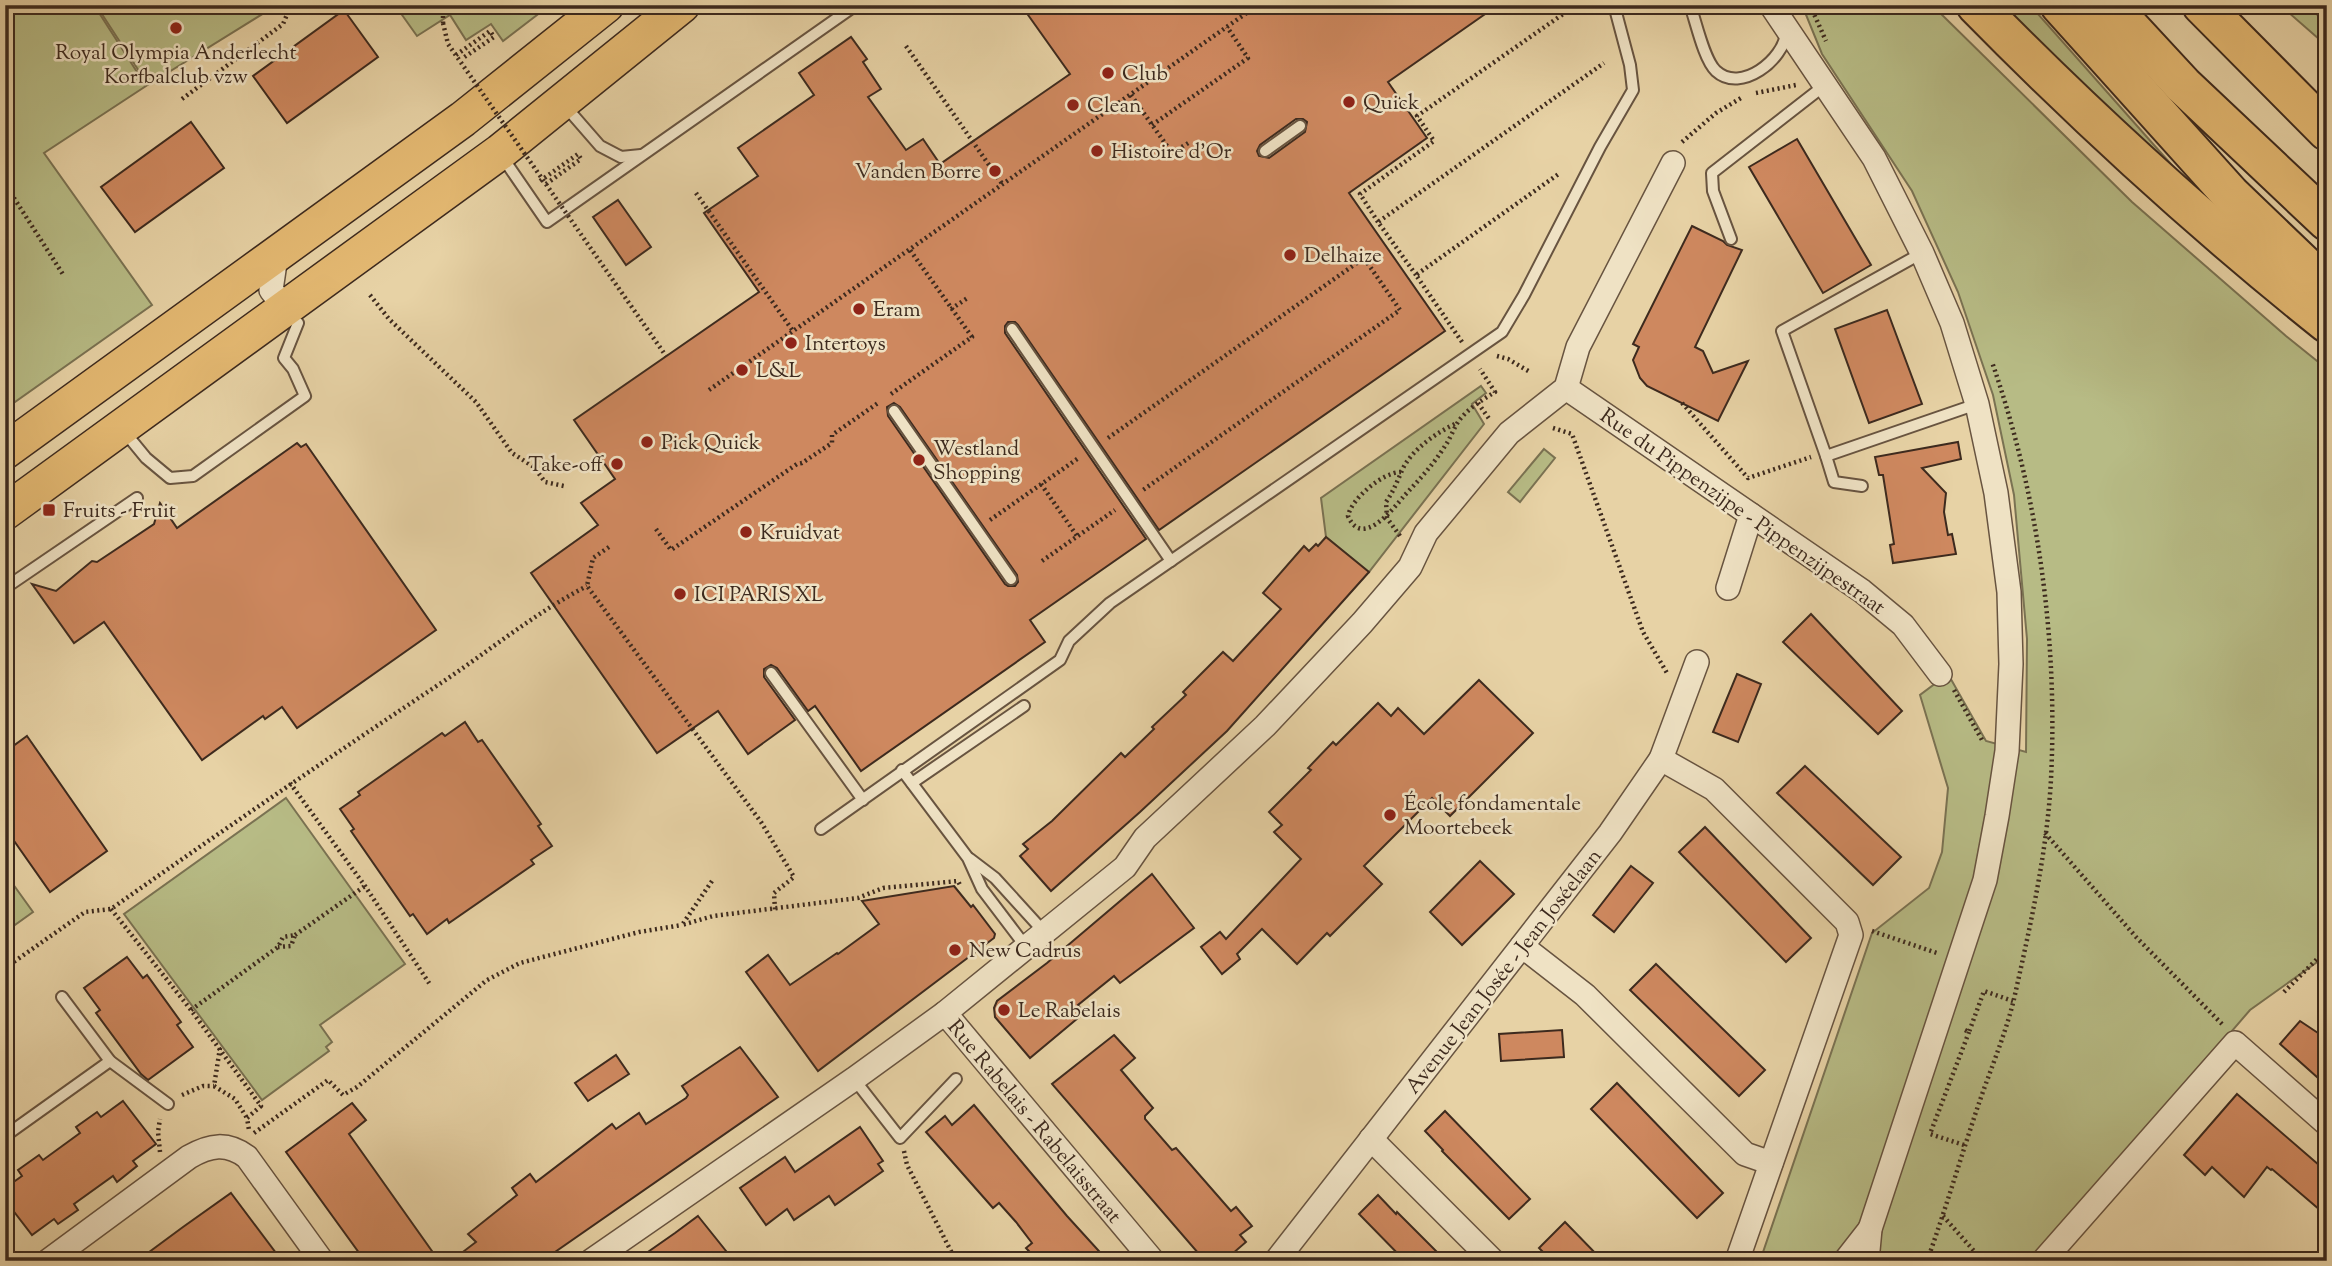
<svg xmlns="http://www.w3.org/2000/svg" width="2332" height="1266" font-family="'Sorts Mill Goudy',serif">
<rect width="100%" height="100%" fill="#e7d2a5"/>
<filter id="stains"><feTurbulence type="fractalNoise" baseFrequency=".00286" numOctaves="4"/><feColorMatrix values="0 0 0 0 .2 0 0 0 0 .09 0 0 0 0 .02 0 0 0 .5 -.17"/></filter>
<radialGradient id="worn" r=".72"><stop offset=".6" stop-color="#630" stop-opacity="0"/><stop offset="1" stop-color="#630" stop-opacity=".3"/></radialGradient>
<!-- green -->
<g fill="#b7bb85" stroke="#7a7252" stroke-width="2">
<polygon points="5,5 94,5 146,86 44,153 152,305 5,409"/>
<polygon points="96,5 277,5 148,85"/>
<polygon points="395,5 550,5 503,41 491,24 466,40 450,15 417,36"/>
<polygon points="1802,5 1932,5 2132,202 2286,336 2327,369 2327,955 2250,1010 2034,1261 1760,1261 1872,933 1929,888 1942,852 1948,788 1920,695 1948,674 1986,741 2026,752 2027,639 2014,495 1993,395 1958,292 1912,191 1822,54"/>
<polygon points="1997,5 2030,5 2177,171 2129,134"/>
<polygon points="2280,5 2310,5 2327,28 2327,46"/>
<polygon points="1481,386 1486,393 1472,404 1484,424 1369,572 1326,537 1321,498"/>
<polygon points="1544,449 1555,458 1520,502 1508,492"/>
<polygon points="286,798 405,964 320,1025 332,1042 326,1047 329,1051 262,1100 124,914"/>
<polygon points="5,873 33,912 5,932"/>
</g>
<!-- building -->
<g fill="#ce885f" stroke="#3d2a1e" stroke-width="2" fill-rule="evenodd">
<path d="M1021,5H1498L1388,82L1427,138L1349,193L1445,331L1159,530L1018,325L1015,322H1008L1005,326V333L1146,539L1030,620L1045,642L861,771L815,706L808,711L777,668L771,665L764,669V677L795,720L748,754L718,711L657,753L531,573L598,525L581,503L615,479L574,420L759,292L704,213L758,176L738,148L814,95L799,73L851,37L867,59L863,62L881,89L868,97L906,150L923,139L940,164L1070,74ZM1296,119H1303L1307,122L1305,132L1269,158L1259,156L1257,151L1260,145ZM894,403L900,407L1017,575L1018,582L1015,586H1008L1005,584L888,416L887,407Z"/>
<polygon points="344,10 378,57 287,123 253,76"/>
<polygon points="191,122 224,168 135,232 101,187"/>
<polygon points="1797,139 1871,265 1823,293 1749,167"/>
<polygon points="618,200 651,247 626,265 593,217"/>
<polygon points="1692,226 1723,241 1727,245 1742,250 1695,347 1703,351 1713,373 1748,361 1718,421 1647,386 1640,378 1633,360 1639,347 1633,344"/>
<polygon points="1887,310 1922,404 1869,423 1835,329"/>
<polygon points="1958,442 1961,459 1922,468 1946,493 1944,512 1948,535 1952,534 1956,554 1893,563 1890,545 1894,544 1883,475 1879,475 1875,457"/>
<polygon points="297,443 301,447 306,444 436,630 297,728 282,707 265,719 263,716 202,760 104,622 74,643 32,584 56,591 92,561 97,562 154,524 160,503 177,528"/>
<polygon points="1326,537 1369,572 1227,731 1140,812 1051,891 1020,856 1028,849 1023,844 1052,821 1121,753 1125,757 1154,729 1152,727 1186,695 1183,692 1223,652 1233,661 1281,609 1263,593 1304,546 1309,551 1316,544 1318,546"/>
<polygon points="1811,614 1902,711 1878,734 1783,642"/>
<polygon points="1737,674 1761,684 1738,742 1713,732"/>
<polygon points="1479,680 1533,733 1450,816 1432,798 1364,866 1382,884 1330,936 1327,933 1297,964 1262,929 1237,954 1240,959 1222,974 1201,947 1220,932 1226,939 1301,859 1274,832 1282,825 1269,812 1311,770 1308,768 1333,742 1336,745 1378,703 1391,716 1398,708 1424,734"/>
<polygon points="465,722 478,742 482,740 541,824 538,826 552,846 531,860 534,864 449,923 447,919 427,934 413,914 410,916 351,831 354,829 340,809 360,795 358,792 442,733 445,736"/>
<polygon points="27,736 107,851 50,892 5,828 5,752"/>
<polygon points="1805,766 1901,857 1873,885 1777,793"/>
<polygon points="1705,827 1811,938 1786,962 1679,852"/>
<polygon points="1480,861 1514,894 1462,945 1430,912"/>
<polygon points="1631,866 1653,883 1614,932 1593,915"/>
<polygon points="1152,874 1194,928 1120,983 1114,976 1078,1005 1084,1013 1030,1058 995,1017 994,1008 997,1001 1047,963"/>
<polygon points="954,886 971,907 973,905 995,934 994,938 818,1071 746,972 768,955 790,985 837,953 838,954 879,924 862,901"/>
<polygon points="127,957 143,978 147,975 181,1022 177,1025 193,1047 148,1080 141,1074 96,1013 100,1010 84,988"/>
<polygon points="1656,964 1765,1070 1739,1096 1630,990"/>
<polygon points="2300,1021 2327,1039 2327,1086 2280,1044"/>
<polygon points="1562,1030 1564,1057 1501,1061 1499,1034"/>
<polygon points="1114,1035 1135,1058 1121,1070 1153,1108 1145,1116 1145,1119 1172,1150 1176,1148 1231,1211 1236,1207 1252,1226 1240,1235 1246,1242 1224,1261 1205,1261 1052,1084"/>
<polygon points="740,1047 778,1097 542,1261 451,1261 476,1242 468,1234 517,1195 512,1188 530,1174 536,1182 612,1124 616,1129 639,1113 646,1124 686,1098 688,1095 682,1086"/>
<polygon points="616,1055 629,1074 588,1101 575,1083"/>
<polygon points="1617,1083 1723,1193 1697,1218 1591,1109"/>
<polygon points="2237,1094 2327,1172 2327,1216 2272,1169 2271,1170 2267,1167 2244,1197 2212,1167 2205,1175 2184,1155"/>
<polygon points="123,1101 156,1144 133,1161 137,1166 117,1182 113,1176 74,1204 78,1210 58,1224 54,1219 32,1235 5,1200 5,1188 22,1176 18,1170 39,1155 43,1160 80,1133 76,1127 97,1112 101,1117"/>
<polygon points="352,1103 366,1120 349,1134 439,1261 365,1261 286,1152"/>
<polygon points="974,1105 1067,1216 1108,1261 1038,1261 1026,1248 1032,1243 1016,1222 999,1203 993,1208 926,1132 945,1116 952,1125"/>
<polygon points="1445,1111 1530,1199 1509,1219 1442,1151 1443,1150 1425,1131"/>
<polygon points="860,1127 883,1161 878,1164 883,1171 835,1205 829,1196 794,1220 787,1209 766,1225 740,1188 785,1157 795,1172"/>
<polygon points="231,1193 282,1261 137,1261 183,1227"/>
<polygon points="1378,1195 1396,1214 1397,1212 1446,1261 1405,1261 1359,1214"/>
<polygon points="698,1216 734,1261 635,1261 675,1233"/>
<polygon points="1565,1222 1603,1261 1552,1261 1539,1248"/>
</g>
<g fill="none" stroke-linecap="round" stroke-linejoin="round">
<!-- service casing -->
<g stroke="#685440" stroke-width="14">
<g id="service">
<path d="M1690,5C1696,22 1704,60 1716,71C1741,94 1784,59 1786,33"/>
<polyline points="566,107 600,146 621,157 641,155"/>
<polyline points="1265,151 1300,126"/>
<polyline points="503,158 547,222 856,5"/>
<polyline points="1731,239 1713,191 1712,173 1825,85"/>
<polyline points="1012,329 1171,561"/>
<polyline points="894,411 1011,579"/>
<polyline points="123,430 146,458 170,478 193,476 305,396 293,369 284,358 298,323"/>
<polyline points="1826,456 1782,331 1922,253"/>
<polyline points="1862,486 1834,482 1826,456 1977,404"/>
<polyline points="5,588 137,498"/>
<polyline points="771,673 863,800"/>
<polyline points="902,770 968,858 982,889 1026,947"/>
<polyline points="912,783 1024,706"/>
<polyline points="821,829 1060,660 1069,641 1110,603 1502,332 1524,295 1600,147 1633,90 1630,65 1614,5"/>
<polyline points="970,859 995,878 1045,933"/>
<polyline points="62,997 110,1061 168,1104"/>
<polyline points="854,1079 900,1138 956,1079"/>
<polyline points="5,1136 110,1061"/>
</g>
</g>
<!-- minor casing -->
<g stroke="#685440" stroke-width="26">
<g id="minor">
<polyline points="1771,5 1874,158 1922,253 1952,323 1977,404 1996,493 2009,592 2011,664 2007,751 1997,816 1985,880 1870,1229 1867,1261"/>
<polyline points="276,256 271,290 286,309"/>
<polyline points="1566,388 1862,591 1903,625 1940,674"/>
<polyline points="1728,588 1751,515"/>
<polyline points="1661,759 1714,789 1847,922 1851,935 1737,1261"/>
<polyline points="1522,946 1585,995 1745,1154 1771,1163"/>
<polyline points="945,1013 1153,1261"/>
<polyline points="1371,1139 1493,1261"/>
<path d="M48,1261L189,1157C210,1145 227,1142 247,1157L322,1261"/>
<polyline points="591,1261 854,1079 945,1013 1125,867 1145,838 1265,726 1362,623 1410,567 1426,533 1509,433 1566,388 1578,347 1673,163"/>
<polyline points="1276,1261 1610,833 1661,759 1697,662"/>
<polyline points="1845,1261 1870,1229"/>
<polyline points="2043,1261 2235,1043 2327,1124"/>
</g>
</g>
<!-- primary casing -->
<g stroke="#3d2a1e" stroke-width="38">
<g id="primary">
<polyline points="5,451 463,119 606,5"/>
<polyline points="5,512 500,152 682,5"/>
</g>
</g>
<!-- motorway casing -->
<g stroke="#3d2a1e" stroke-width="42">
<g id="motorway">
<path d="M1976,5C2087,118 2203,224 2327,323"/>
<polyline points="2060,5 2231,195 2327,287"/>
<polyline points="2109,5 2183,85 2327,221"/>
<polyline points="2202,5 2327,131"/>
</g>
</g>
<!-- path -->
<g stroke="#3d2a1e" stroke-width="4.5" stroke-dasharray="2 3.5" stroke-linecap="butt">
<polyline points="443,5 443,23"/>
<polyline points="1810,5 1826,41"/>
<polyline points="906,46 1003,185"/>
<polyline points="456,55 490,31 494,37 463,58"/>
<polyline points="1756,93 1796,85"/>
<polyline points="1131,95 1172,153 1190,142"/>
<polyline points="182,99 283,24 291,5"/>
<polyline points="1152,125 1248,58 1227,27"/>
<polyline points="5,126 8,131 5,132"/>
<polyline points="1682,142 1716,113 1741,98"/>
<polyline points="540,181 578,154 581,159 546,184"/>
<polyline points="5,184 64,276"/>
<polyline points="696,193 793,331"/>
<polyline points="1378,222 1360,194 1434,141 1417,116 1566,12 1562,5"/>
<polyline points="1416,275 1378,222 1604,63"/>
<polyline points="370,295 389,319 476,402 512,453 534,467 545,482 564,486"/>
<polyline points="951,309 969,297"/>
<polyline points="1462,342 1416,275 1560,173"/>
<polyline points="1497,356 1508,359 1530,372"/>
<polyline points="709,390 1248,12 1244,5"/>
<polyline points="891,394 972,337 910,250"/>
<polyline points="1478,403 1490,420"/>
<polyline points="1682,403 1748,478 1811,457"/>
<polyline points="1553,428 1572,434 1643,632 1667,673"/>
<polyline points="1108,438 1364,258 1400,310 1143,490"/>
<path d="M1401,472C1383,472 1351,499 1348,516C1362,549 1393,509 1404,496C1419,480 1433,465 1445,446C1450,439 1453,430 1458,422C1467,409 1482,400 1495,392L1480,369"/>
<polyline points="1041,484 1077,536"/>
<polyline points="990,520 1080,457"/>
<polyline points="656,529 671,550 797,464 802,463 832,443 832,435 878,403"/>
<path d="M1400,536L1387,518L1386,502C1393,492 1396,484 1401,473C1409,451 1437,432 1457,423"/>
<polyline points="609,547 593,558 587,586 761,822 794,877 774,893 775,910"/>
<polyline points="1042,561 1115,510"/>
<polyline points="1954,690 1982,740"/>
<polyline points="290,783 365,886 431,986"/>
<polyline points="2045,833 2136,937 2223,1025"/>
<polyline points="712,881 682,925 713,916 858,898 883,888 958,881 960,885"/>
<polyline points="111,909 191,1010 261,1106 247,1118 249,1130"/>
<polyline points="1872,931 1937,953"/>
<polyline points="295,935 365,886"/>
<path d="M5,968L85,912L111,909C220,832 330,757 441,683C489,651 535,613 587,586"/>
<polyline points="2284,992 2327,949"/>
<polyline points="191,1010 278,947 283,937 295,935 291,946 278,947"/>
<polyline points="1965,1030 1969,1032 1984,991 2013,1001"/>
<polyline points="220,1048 214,1086 235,1099 247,1118"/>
<polyline points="182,1095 203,1086 214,1086"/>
<polyline points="254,1133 328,1080 343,1095 357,1087 487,980 520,963 639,932 682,925"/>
<polyline points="1964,1145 1930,1134 1969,1032"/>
<polyline points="904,1151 907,1165 956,1261"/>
<polyline points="160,1152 158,1132 160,1119"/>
<polyline points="1943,1216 1983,1261"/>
<path d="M1927,1261C1945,1211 1960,1160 1977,1109C1989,1073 2005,1036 2014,999C2030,927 2047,853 2051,779C2058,638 2038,495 1992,362"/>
</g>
<!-- service -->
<use href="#service" stroke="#efe2c4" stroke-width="10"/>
<!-- minor -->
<use href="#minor" stroke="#efe2c4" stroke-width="23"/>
<!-- primary -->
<use href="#primary" stroke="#e4b972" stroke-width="35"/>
<!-- motorway -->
<use href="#motorway" stroke="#e4b972" stroke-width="38"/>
<!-- path-bridge -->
<polyline stroke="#3d2a1e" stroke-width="4.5" stroke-dasharray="2 3.5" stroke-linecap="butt" points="443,23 448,44 666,356"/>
</g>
<!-- markers -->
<g fill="#8f2418" stroke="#efe2c4" stroke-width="2.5">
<circle cx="176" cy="28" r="7"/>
<circle cx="1108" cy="73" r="7"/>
<circle cx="1349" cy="102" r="7"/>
<circle cx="1073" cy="105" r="7"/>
<circle cx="1097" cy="151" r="7"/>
<circle cx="995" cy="171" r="7"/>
<circle cx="1290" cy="255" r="7"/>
<circle cx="859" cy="309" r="7"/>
<circle cx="791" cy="343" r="7"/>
<circle cx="742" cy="370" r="7"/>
<circle cx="647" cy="442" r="7"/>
<circle cx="919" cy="460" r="7"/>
<circle cx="617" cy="464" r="7"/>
<rect x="42" y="503" width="14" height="14" rx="3.5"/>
<circle cx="746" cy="532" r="7"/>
<circle cx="680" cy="594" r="7"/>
<circle cx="1390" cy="815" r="7"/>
<circle cx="955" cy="950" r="7"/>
<circle cx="1004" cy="1010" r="7"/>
</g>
<g text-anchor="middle" stroke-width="5" stroke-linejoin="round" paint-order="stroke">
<!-- poi labels -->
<g font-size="21" fill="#3d2a1e" stroke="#efe2c4" text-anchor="start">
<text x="176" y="59" text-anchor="middle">Royal Olympia Anderlecht<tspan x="176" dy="24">Korfbalclub vzw</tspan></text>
<text x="1122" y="80">Club</text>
<text x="1363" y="109">Quick</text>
<text x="1087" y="112">Clean</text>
<text x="1111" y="158">Histoire d'Or</text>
<text x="981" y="178" text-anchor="end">Vanden Borre</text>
<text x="1304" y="262">Delhaize</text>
<text x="873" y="316">Eram</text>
<text x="805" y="350">Intertoys</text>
<text x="756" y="377">L&amp;L</text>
<text x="661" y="449">Pick Quick</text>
<text x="933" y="455">Westland<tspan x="933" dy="24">Shopping</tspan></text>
<text x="603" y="471" text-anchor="end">Take-off</text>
<text x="63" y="517">Fruits - Fruit</text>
<text x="760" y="539">Kruidvat</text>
<text x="694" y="601">ICI PARIS XL</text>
<text x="1404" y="810">École fondamentale<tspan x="1404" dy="24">Moortebeek</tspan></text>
<text x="969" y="957">New Cadrus</text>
<text x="1018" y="1017">Le Rabelais</text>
</g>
<!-- street labels -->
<g font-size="21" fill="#3d2a1e" stroke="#efe2c4">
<text transform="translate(1743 511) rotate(35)" y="7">Rue du Pippenzijpe - Pippenzijpestraat</text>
<text transform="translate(1503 971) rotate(-52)" y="7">Avenue Jean Josée - Jean Joséelaan</text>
<text transform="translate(1035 1121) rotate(50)" y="7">Rue Rabelais - Rabelaisstraat</text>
</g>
</g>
<!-- margin -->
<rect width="2332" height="1266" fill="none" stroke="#e7d2a5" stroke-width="28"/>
<rect x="7" y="7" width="2318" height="1252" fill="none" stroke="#3d2a1e" stroke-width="3.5"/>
<rect x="14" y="14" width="2304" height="1238" fill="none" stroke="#3d2a1e" stroke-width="2"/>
<rect width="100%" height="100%" filter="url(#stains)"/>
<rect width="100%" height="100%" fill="url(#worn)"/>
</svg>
